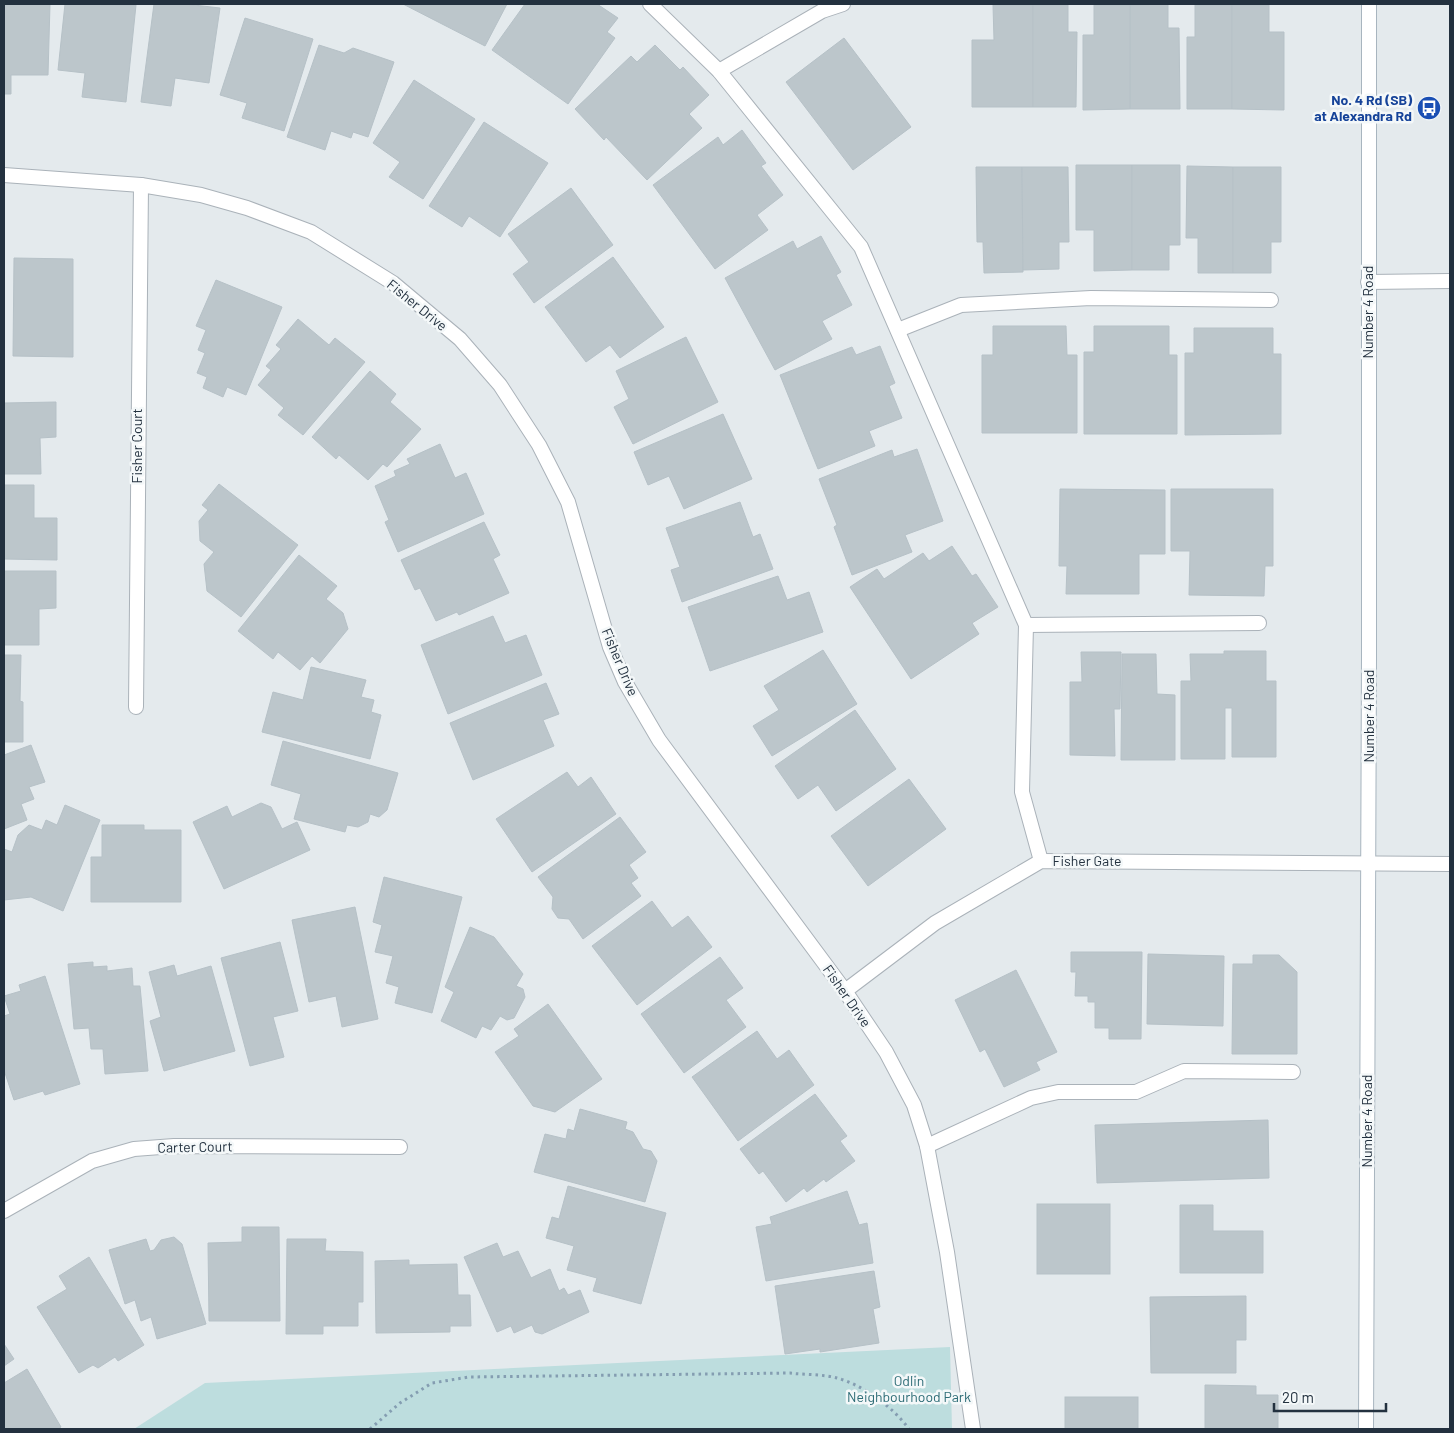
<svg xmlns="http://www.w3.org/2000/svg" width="1454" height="1433" font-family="Barlow,sans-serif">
<rect width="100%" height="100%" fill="#e4eaed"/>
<!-- green -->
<polygon fill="#bdddde" points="950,1347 952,1429 134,1429 205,1383"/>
<!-- building -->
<g fill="#bcc6cb" stroke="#b6c1c7">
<polygon points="4,4 50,4 48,75 11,75 11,94 4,94"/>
<polygon points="65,4 136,5 126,102 82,97 85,73 58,70"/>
<polygon points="154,4 185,4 220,8 209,83 175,78 171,106 141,102"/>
<polygon points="403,4 507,4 485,46"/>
<polygon points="525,4 597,4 618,18 607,32 615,38 568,104 492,50"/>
<polygon points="1168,4 1168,28 1179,28 1180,109 1130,109 1130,5"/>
<polygon points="993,5 1033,5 1033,107 972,107 972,40 994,40"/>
<polygon points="1033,5 1068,5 1068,32 1077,32 1076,107 1033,107"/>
<polygon points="1094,5 1130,5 1130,109 1083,110 1083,35 1094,35"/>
<polygon points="1195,5 1232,5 1232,109 1187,109 1187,37 1195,37"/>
<polygon points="1232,5 1269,5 1269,32 1284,32 1284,110 1232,109"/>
<polygon points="245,18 313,39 284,131 242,118 247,103 220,95"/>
<polygon points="844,38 911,127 853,170 786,82"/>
<polygon points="319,45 344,53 353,48 394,62 368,137 353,132 351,138 331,131 325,150 287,137"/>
<polygon points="655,45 680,70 683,67 709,95 689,114 702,128 647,180 606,137 604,140 575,109 631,56 637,62"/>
<polygon points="414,80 475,119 423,199 389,177 400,162 373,143"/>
<polygon points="484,122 548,163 500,237 469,216 462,227 429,206"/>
<polygon points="742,130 766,163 761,166 783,195 757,215 768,230 715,269 653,185 718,137 723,145"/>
<polygon points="1076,165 1132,165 1132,270 1094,271 1094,230 1076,230"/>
<polygon points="1132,165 1180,165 1180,245 1169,245 1169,270 1132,270"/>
<polygon points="1187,166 1233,167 1233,273 1198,273 1198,238 1186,238"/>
<polygon points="976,167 1022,167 1023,272 984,273 983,242 977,242"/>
<polygon points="1022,167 1068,167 1069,242 1059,242 1059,269 1023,270"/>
<polygon points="1233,167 1281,167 1281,242 1271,242 1271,273 1233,273"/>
<polygon points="571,188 613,245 534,303 513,274 529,262 508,234"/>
<polygon points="821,236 841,272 836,275 852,305 822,321 832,339 775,370 725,278 793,241 797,249"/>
<polygon points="613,257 664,327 620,358 610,345 586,362 545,307"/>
<polygon points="14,258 73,259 73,357 13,356"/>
<polygon points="216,280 282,307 246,395 227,387 223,397 203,388 207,377 197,373 205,353 198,350 206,330 196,326"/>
<polygon points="298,319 329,345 335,338 365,362 303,435 278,415 284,408 258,385 271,370 266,366 281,349 276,345"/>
<polygon points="993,326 1066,326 1067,355 1077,355 1077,433 982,433 982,355 993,355"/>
<polygon points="1094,326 1169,326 1169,355 1177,355 1177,434 1084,434 1084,352 1094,352"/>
<polygon points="1194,328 1273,328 1273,354 1281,354 1281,434 1185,435 1185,353 1194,353"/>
<polygon points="686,337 718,402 633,444 614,407 629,399 616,371"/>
<polygon points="880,346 895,383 889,386 902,418 869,431 875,446 818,469 780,375 852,347 856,355"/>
<polygon points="370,371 396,394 390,402 421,429 387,467 383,464 368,480 339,455 336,459 312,437"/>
<polygon points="56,402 56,437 40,438 41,474 4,474 4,403"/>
<polygon points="723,414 752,479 684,509 669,476 648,485 634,452"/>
<polygon points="440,444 455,478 466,473 484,514 398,552 385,522 389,520 375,486 396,476 394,471 410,464 407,459"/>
<polygon points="917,449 943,521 905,535 912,552 852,575 834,527 837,525 819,479 892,450 894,457"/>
<polygon points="219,484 298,545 241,617 207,591 204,564 214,552 200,541 199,521 208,510 202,505"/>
<polygon points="4,485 34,485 34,518 57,518 57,560 4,559"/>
<polygon points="1060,489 1165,490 1165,554 1139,554 1139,594 1066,594 1067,566 1059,566"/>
<polygon points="1171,489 1273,489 1273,566 1265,566 1264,596 1189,595 1190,551 1171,551"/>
<polygon points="740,502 753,537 760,534 773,569 682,602 671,570 680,567 666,528"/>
<polygon points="484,522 500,555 493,559 509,593 459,615 457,612 436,621 420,588 415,590 401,560"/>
<polygon points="952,546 972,576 976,574 998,607 972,623 979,634 911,679 850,587 877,569 884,579 923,553 929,561"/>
<polygon points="299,555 337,586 326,599 343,613 348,629 320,663 312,656 300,670 278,652 273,659 238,631"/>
<polygon points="4,571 56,571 56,608 39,609 39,645 4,645"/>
<polygon points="778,576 787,600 809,592 823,632 710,671 688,607"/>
<polygon points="493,616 505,643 526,635 542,675 448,714 421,645"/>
<polygon points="823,650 857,704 772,756 753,726 779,710 764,686"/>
<polygon points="1224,651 1266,651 1266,681 1276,681 1276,757 1232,757 1232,708 1225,708 1225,759 1181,759 1181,681 1191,681 1190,654 1224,654"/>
<polygon points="1081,652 1121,652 1120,709 1114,709 1115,756 1070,755 1070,682 1082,682"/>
<polygon points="1122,654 1156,654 1157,694 1175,695 1175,760 1121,760"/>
<polygon points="4,655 21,655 20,701 23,702 23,742 4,742"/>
<polygon points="311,667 366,680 361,697 374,700 371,712 381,715 370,759 262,732 273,692 303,700"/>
<polygon points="546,683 559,714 543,720 554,746 473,780 450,723"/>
<polygon points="855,710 896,769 836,811 818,785 798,799 775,766"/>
<polygon points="283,741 398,773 387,810 379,817 370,814 368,822 358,827 347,825 345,832 294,819 301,794 271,785"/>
<polygon points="31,745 45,782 29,787 34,799 21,804 27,820 4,829 4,755"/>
<polygon points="567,772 578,787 591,777 616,814 532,872 496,819"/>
<polygon points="909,779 946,829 868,886 831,836"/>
<polygon points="261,803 271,807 282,829 297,822 310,850 224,889 193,822 227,806 232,817"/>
<polygon points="65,805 100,820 63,911 31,897 4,900 4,849 12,852 18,835 29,825 42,830 46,820 57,825"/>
<polygon points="620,817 646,852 629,865 638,878 631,883 641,896 583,939 569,919 558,918 552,909 553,897 538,877"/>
<polygon points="102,825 144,825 144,830 181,830 181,902 91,902 91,857 102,857"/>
<polygon points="384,877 462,897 432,1013 395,1003 399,987 386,983 393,956 375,952 382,925 373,922"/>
<polygon points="652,901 672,928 688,916 712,947 637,1005 592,946"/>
<polygon points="355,907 378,1019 342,1027 336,996 309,1002 292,920"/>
<polygon points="470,927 494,937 523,974 516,986 523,989 525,997 514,1018 507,1020 500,1016 491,1030 482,1026 476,1038 441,1021 454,992 445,987"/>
<polygon points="280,942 298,1011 273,1017 284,1057 250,1066 221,958"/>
<polygon points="1071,952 1142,952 1141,1039 1109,1039 1109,1028 1095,1028 1095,1002 1088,1002 1088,996 1075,996 1076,972 1071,972"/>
<polygon points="1148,954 1224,956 1223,1026 1147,1024"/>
<polygon points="1253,955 1279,955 1297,972 1297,1054 1232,1054 1233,964 1253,964"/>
<polygon points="720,957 743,988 726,1000 746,1027 684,1073 641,1014"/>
<polygon points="93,962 93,967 107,966 107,971 132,968 133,986 140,986 148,1071 105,1074 103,1049 91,1049 89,1028 74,1029 68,964"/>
<polygon points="174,965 177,976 211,966 235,1051 164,1071 150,1021 161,1017 149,972"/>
<polygon points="1016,970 1057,1052 1036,1062 1040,1070 1004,1087 985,1049 980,1052 955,1000"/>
<polygon points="45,976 80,1084 45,1095 43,1091 14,1100 4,1070 4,1016 10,1014 4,996 21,991 19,985"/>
<polygon points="548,1004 602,1079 555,1112 533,1106 495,1052 519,1036 514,1029"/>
<polygon points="757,1031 777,1059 789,1050 814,1085 738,1141 692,1077"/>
<polygon points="815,1094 847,1136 840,1141 855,1161 826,1182 824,1179 807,1192 804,1188 786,1202 763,1171 759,1174 740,1149"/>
<polygon points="580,1109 627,1122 625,1129 633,1132 643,1149 651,1151 657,1161 645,1202 534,1172 545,1134 566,1139 568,1129 574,1131"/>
<polygon points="1268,1120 1269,1178 1097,1183 1095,1125"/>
<polygon points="568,1186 666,1213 641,1304 593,1291 597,1278 567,1270 574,1246 546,1238 552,1217 559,1219"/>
<polygon points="847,1191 859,1225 867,1223 873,1263 766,1281 756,1227 772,1224 770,1217"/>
<rect x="1037" y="1204" width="73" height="70"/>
<polygon points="1180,1205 1213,1205 1213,1231 1263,1231 1263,1273 1180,1273"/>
<polygon points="242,1227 279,1227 280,1321 209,1321 208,1243 242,1242"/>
<polygon points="174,1237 182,1244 206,1324 157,1339 151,1317 141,1321 135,1300 125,1304 109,1250 146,1239 150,1251 154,1250 161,1240"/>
<polygon points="287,1239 326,1239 325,1251 363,1252 363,1302 358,1302 358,1326 323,1326 323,1334 286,1334"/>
<polygon points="497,1243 503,1257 518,1251 531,1278 550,1269 559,1291 564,1288 568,1295 580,1290 589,1312 542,1334 535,1332 532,1325 514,1333 511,1326 497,1332 464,1257"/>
<polygon points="89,1257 144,1345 118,1361 115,1357 98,1368 93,1365 79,1373 37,1307 67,1289 59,1276"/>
<polygon points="409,1260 409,1265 457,1264 458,1295 470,1295 471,1326 450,1326 450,1332 376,1333 375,1261"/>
<polygon points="874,1271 880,1307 873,1309 879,1343 820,1352 820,1349 785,1354 775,1286"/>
<polygon points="1246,1296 1246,1340 1236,1340 1236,1373 1151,1373 1150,1297"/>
<polygon points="4,1344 14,1359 4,1366"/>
<polygon points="27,1369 61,1427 58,1429 4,1429 4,1383"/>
<polygon points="1205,1385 1256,1386 1256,1395 1278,1395 1278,1429 1205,1429"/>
<rect x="1065" y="1397" width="73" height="32"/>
</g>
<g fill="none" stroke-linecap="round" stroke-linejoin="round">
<!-- service casing -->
<g stroke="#aab2b9" stroke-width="16">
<g id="service">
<polyline points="650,4 719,71 861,247 1026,625 1022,792 1041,861"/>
<polyline points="719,71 822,11 843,4"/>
<polyline points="898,330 961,305 1091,298 1271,300"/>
<polyline points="1026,625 1259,623"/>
<polyline points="927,1146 1031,1098 1058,1092 1136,1092 1184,1071 1293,1072"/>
</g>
</g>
<!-- minor casing -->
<g stroke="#aab2b9" stroke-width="16">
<g id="minor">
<polyline points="4,175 141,185 201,195 247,208 311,232 393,283 460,339 500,385 539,445 568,502 610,647 625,682 659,740 845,991 886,1052 914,1105 927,1146 947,1252 973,1429"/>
<polyline points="1368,282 1450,281"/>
<polyline points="136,707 141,185"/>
<polyline points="845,991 935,923 1041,861 1450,864"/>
<polyline points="4,1211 92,1161 134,1149 174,1146 400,1147"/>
</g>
</g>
<!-- secondary casing -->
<g stroke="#a8b5bf" stroke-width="16">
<polyline id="secondary" points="1366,1429 1369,657 1369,4"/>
</g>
<!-- path -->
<path stroke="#849db1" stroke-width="3" stroke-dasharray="2.5 4" stroke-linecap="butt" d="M370,1429L400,1403L432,1383L469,1377L790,1373C805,1375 823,1374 837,1378C863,1385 893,1407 909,1429"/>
<!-- service -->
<use href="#service" stroke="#fff" stroke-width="14"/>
<!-- minor -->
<use href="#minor" stroke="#fff" stroke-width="14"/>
<!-- secondary -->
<use href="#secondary" stroke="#fff" stroke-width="14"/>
</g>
<!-- icons -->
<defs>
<g id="bus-disc" transform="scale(1.25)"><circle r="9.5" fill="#1a4fb4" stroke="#f4f8f9"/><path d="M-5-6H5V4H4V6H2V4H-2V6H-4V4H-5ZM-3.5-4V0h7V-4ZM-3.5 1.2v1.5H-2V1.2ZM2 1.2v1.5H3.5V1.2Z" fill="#fff"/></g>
</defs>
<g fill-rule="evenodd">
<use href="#bus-disc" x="1429" y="108"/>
</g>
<g text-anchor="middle" stroke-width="5" stroke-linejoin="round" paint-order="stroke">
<!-- transit labels -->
<g font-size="14" font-weight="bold" fill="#164399" stroke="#f4f8f9" text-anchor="end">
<text x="1412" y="105">No. 4 Rd (SB)<tspan x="1412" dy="16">at Alexandra Rd</tspan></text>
</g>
<!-- street labels -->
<g font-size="14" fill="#23313f" stroke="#f4f8f9">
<text transform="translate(417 305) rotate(39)" y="5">Fisher Drive</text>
<text transform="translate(1368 312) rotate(-90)" y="5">Number 4 Road</text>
<text transform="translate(137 446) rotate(-90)" y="5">Fisher Court</text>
<text transform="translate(620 662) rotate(67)" y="5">Fisher Drive</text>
<text transform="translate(1369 716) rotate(-90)" y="5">Number 4 Road</text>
<text x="1087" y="866">Fisher Gate</text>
<text transform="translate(847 996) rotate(55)" y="5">Fisher Drive</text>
<text transform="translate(1367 1121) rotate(-90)" y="5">Number 4 Road</text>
<text transform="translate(195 1147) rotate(-1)" y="5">Carter Court</text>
</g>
<!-- park labels -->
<g font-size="14" fill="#2d6c76" stroke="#f4f8f9">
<text x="909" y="1386">Odlin<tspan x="909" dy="16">Neighbourhood Park</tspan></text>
</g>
</g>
<!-- border -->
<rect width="1454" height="1433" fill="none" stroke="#23313f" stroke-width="10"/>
<!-- scale -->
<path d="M1274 1403v8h112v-8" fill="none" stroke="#23313f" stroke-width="2.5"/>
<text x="1282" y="1403" font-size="15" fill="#23313f" stroke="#f4f8f9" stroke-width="4" paint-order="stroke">20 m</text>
</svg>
